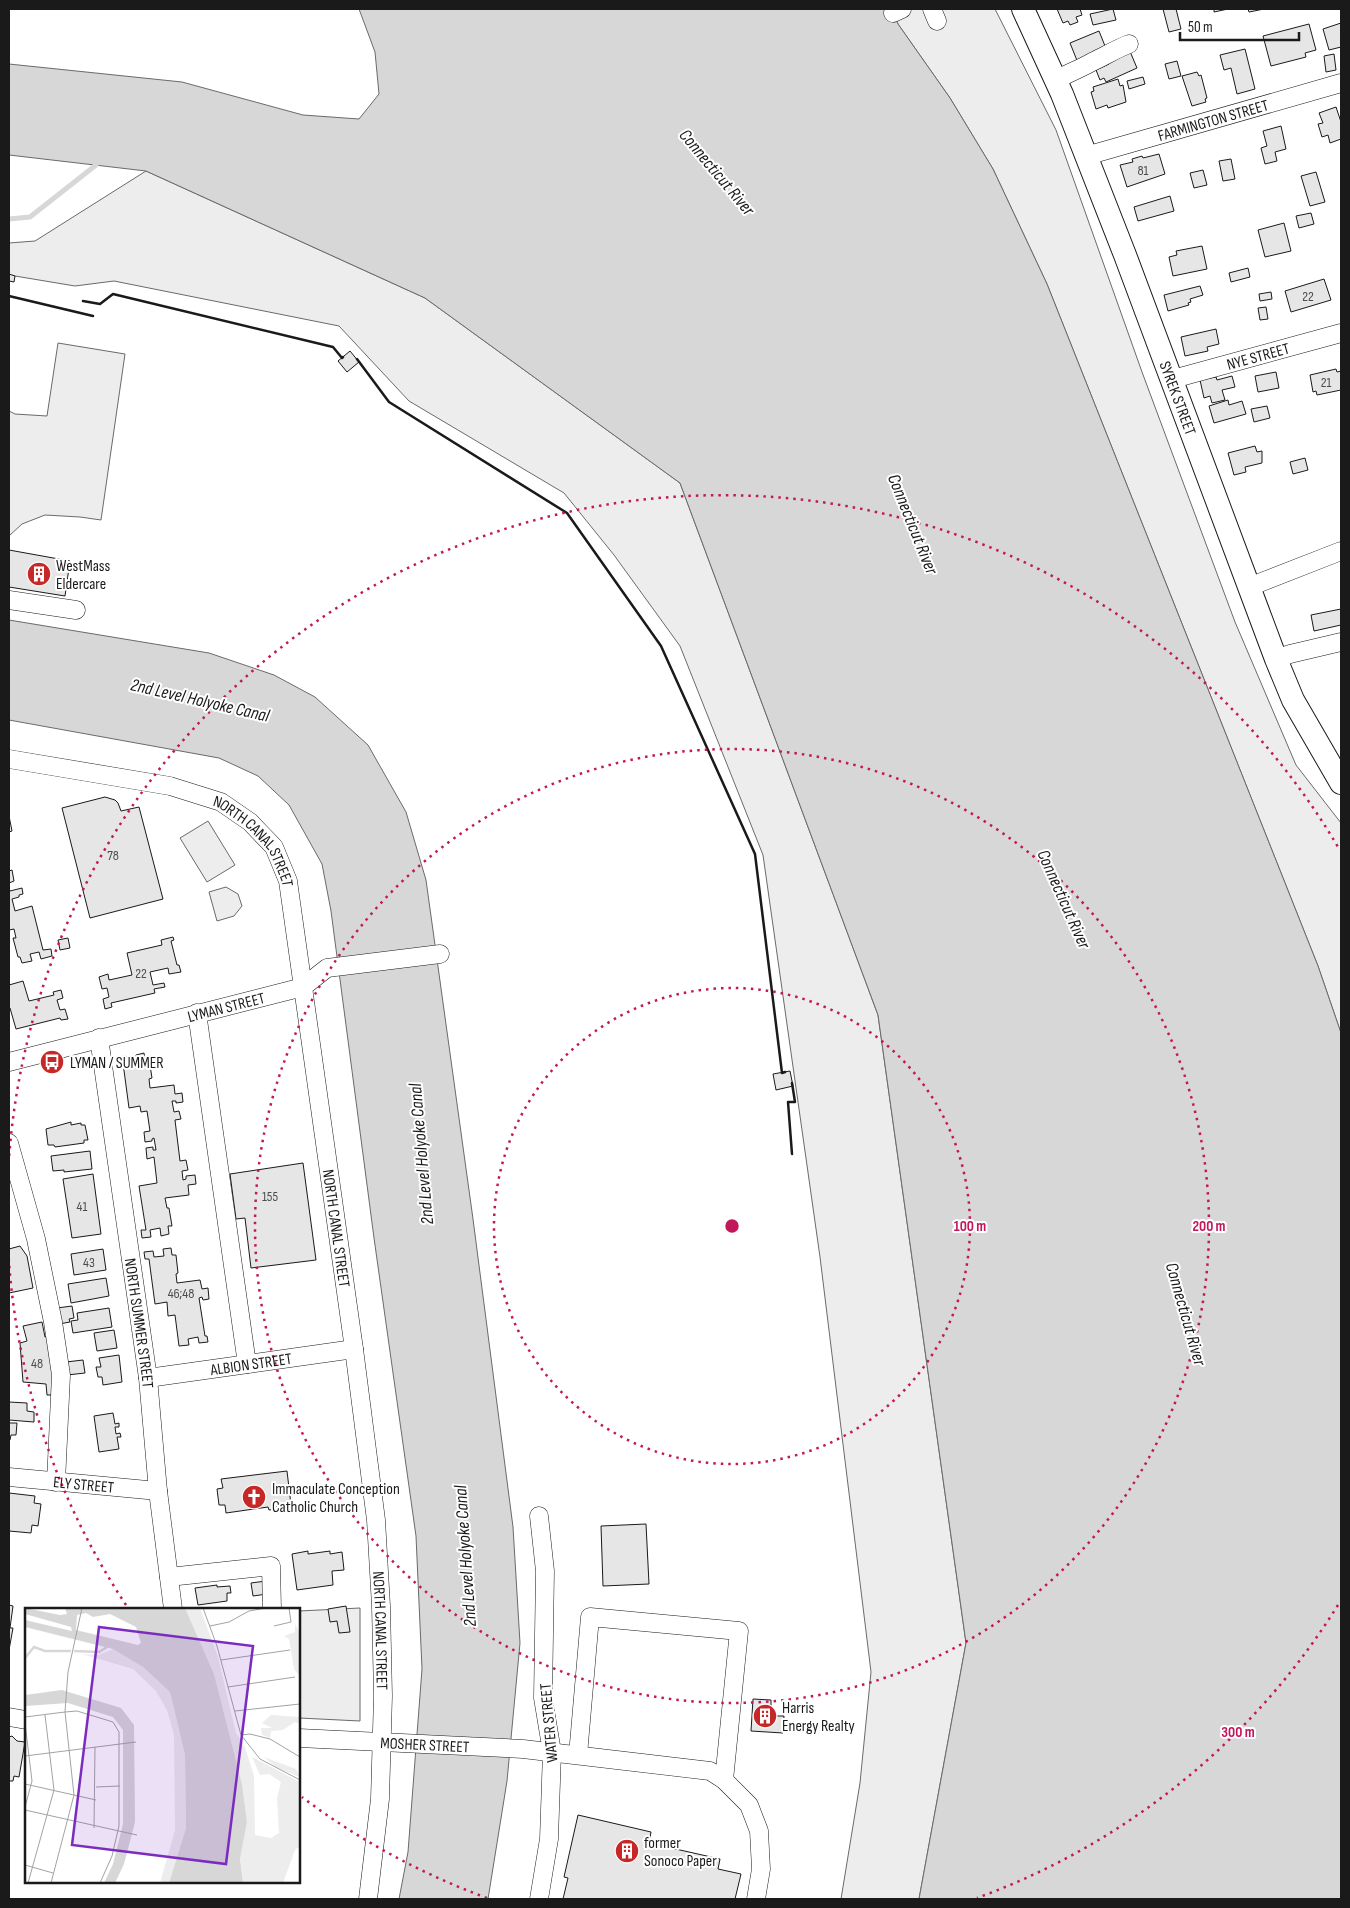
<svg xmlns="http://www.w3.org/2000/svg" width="1350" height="1908" font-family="'Sofia Sans Condensed',sans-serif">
<rect width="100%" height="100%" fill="#fff"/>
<!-- built -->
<g fill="#ededed" stroke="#6a6a6a">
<polygon points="891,9 995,9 1056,130 1142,372 1235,622 1296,765 1341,823 1341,1033 1318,966 1047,284 993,169 950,98 898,24"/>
<polygon points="146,171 425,298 680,483 878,1015 966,1643 919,1899 841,1899 860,1783 871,1672 820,1257 763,855 680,646 614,555 564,493 409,401 339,326 114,281 75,286 9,275 9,243 35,241"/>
<polygon points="58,343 125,354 101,520 80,517 45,515 22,524 9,536 9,411 15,414 47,416"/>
<polygon points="208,821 235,865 207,882 180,838"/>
<polygon points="226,887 238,894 242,906 234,916 217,921 209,892"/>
<polygon points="360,1608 360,1721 299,1718 299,1611"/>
</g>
<!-- water -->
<g fill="#d7d7d7" stroke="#6a6a6a">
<polygon points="359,9 891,9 898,24 950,98 993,169 1047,284 1318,966 1341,1033 1341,1899 919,1899 966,1643 878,1015 680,483 425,298 146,171 9,155 9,64 182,82 303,115 359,119 379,94 375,52"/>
<polygon points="9,620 209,653 274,675 315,697 368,745 406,812 426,880 473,1219 513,1527 520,1643 507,1781 488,1899 399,1899 408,1852 422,1669 416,1536 374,1238 331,911 322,864 289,805 258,776 219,758 9,720"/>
</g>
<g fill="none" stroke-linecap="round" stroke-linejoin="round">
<!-- stream -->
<polyline stroke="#d7d7d7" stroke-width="5" points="9,219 30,217 96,165"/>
</g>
<!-- building -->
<g fill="#e6e6e6" stroke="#1a1a1a">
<polygon points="1057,9 1080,9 1082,15 1076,17 1078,22 1070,25 1068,21 1063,23"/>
<polygon points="1113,9 1116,20 1093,25 1090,14"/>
<polygon points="1163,9 1176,9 1181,29 1169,32"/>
<polygon points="1214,9 1228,9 1214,12"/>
<polygon points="1248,9 1264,9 1249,12"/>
<polygon points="1341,23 1341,47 1329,50 1323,29"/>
<polygon points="1309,24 1316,50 1305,53 1306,57 1271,66 1263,36"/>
<polygon points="1099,31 1105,46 1092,52 1094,57 1078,63 1070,43"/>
<polygon points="1129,49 1137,68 1106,82 1104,78 1100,80 1096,70 1109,64 1107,59"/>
<polygon points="1245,49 1255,89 1237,94 1231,68 1224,70 1220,55"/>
<polygon points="1334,54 1336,70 1326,72 1324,56"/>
<polygon points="1177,61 1181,76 1169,79 1165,64"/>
<polygon points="1197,72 1199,76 1201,75 1207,98 1205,99 1206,102 1192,106 1182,76"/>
<polygon points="1143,77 1145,84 1129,89 1127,81"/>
<polygon points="1118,79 1120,86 1123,85 1126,102 1108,108 1107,105 1096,109 1091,92 1094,91 1093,87"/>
<polygon points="1336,107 1341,122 1341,139 1330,143 1328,135 1322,137 1318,124 1323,123 1319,113"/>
<polygon points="1281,126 1286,149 1275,152 1277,161 1265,164 1261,148 1267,146 1263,131"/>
<polygon points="1159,154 1165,174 1127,187 1120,165 1133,162 1132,159 1142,156 1143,158"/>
<polygon points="1231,159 1235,179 1223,181 1219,161"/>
<polygon points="1203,170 1207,185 1194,188 1190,173"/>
<polygon points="1316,172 1325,202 1310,206 1301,176"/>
<polygon points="1170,196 1174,211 1138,221 1134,207"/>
<polygon points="1311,213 1314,224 1299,228 1296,216"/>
<polygon points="1284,223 1291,251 1265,257 1258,230"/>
<polygon points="1202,246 1207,269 1173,276 1169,257 1177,255 1176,251"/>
<polygon points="1248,268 1250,277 1231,282 1229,273"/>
<polygon points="9,274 15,276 14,282 9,281"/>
<polygon points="1324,279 1331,300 1291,312 1285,291"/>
<polygon points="1200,286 1203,295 1190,299 1191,302 1188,303 1189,305 1168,311 1164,295"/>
<polygon points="1271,292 1272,299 1260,301 1259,294"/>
<polygon points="1266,307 1268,319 1260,320 1258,308"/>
<polygon points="1216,329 1219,344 1207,347 1208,351 1185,356 1181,337"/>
<polygon points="350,351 359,362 347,372 338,361"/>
<polygon points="1336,369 1337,372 1341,371 1341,390 1317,395 1316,391 1313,392 1310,375"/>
<polygon points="1276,372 1279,388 1258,392 1255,376"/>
<polygon points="1232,376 1235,387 1222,390 1225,400 1212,403 1210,396 1204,398 1200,380 1216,377 1217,380"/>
<polygon points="1228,400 1229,405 1242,401 1246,414 1214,423 1209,406"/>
<polygon points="1267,406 1270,418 1254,422 1251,409"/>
<polygon points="1255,446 1257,452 1262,451 1262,463 1245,467 1246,472 1234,475 1228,453"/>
<polygon points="1305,458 1308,470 1293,474 1290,462"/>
<polygon points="9,550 70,561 65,596 9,587"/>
<polygon points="1341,609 1341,625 1314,631 1311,615"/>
<polygon points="105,797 115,800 118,803 121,811 139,807 163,899 90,918 62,808"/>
<polygon points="9,816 12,831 9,832"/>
<polygon points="12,870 14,881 9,883 9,871"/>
<polygon points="9,888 10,891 22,888 23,894 19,895 19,897 12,899 15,911 32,906 43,950 51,949 52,956 41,959 39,952 30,954 32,961 22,963 20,957 18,957 13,938 16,938 14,929 9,930"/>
<polygon points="173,937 174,940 171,941 177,965 179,965 181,972 169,974 168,968 150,972 153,985 164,983 165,987 154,989 155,993 111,1003 112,1007 105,1009 103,999 109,997 107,988 102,989 99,977 108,974 109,980 132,975 127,953 162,945 161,940"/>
<polygon points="68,938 70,948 60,950 58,940"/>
<polygon points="23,981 29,1001 54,995 53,992 61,990 63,998 57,1000 60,1010 65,1009 68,1019 61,1020 60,1018 16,1029 10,1008 9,1008 9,985"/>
<polygon points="144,1053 145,1060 149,1059 152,1078 149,1079 150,1088 174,1085 175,1094 182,1093 183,1102 176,1103 176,1101 172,1101 174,1112 179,1111 181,1119 175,1120 180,1161 186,1160 188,1170 182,1171 183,1180 186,1179 186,1176 195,1175 196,1184 188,1185 189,1195 165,1198 167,1208 169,1208 172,1226 168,1226 169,1234 161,1236 160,1228 150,1230 151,1237 142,1238 141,1230 146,1230 139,1186 157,1183 154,1157 147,1159 146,1148 153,1147 153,1150 156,1150 154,1138 152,1139 152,1141 145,1142 144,1132 150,1131 147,1111 141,1112 140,1106 129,1108 123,1063 118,1064 117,1057 126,1056 127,1062 137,1061 136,1055"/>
<polygon points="790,1071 793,1086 776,1090 773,1074"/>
<polygon points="71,1122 71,1125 81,1123 81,1125 85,1125 88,1140 84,1140 84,1143 55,1147 54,1145 48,1145 46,1129"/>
<polygon points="90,1151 92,1169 64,1172 64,1170 53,1171 51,1156"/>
<polygon points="303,1163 316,1260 251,1268 245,1218 236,1219 230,1174"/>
<polygon points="93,1174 101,1234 72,1238 63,1179"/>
<polygon points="20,1246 27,1256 33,1288 9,1293 9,1249"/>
<polygon points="171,1248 172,1255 176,1255 178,1273 176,1274 177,1283 200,1280 202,1289 208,1288 209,1299 203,1300 202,1297 199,1298 205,1336 207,1336 208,1342 199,1343 198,1337 188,1339 189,1345 179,1346 175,1315 168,1316 167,1302 155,1304 149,1259 145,1259 144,1252 153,1251 154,1257 164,1256 163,1249"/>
<polygon points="103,1249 106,1270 74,1275 71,1254"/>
<polygon points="106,1278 109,1296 71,1303 68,1284"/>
<polygon points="72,1306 74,1318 69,1319 70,1322 59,1324 57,1308"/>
<polygon points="109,1308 112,1327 73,1333 71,1321 78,1320 77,1313"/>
<polygon points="42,1322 45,1337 50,1335 54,1384 52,1384 52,1395 47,1395 46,1384 23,1382 20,1343 27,1341 23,1326"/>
<polygon points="114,1330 117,1348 97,1351 94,1333"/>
<polygon points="119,1355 122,1382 103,1385 102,1377 98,1377 96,1367 101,1367 99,1358"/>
<polygon points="83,1360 85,1373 67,1375 66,1362"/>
<polygon points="9,1402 27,1403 27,1411 34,1412 34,1422 9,1420"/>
<polygon points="113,1413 115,1424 119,1423 119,1427 115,1427 116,1434 120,1433 121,1437 117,1437 119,1449 99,1452 94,1416"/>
<polygon points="9,1423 17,1423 16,1435 11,1435 10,1440 9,1440"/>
<polygon points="287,1471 291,1505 277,1506 277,1509 269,1510 268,1507 226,1513 225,1505 219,1505 217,1489 223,1488 221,1479"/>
<polygon points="9,1493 35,1496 34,1503 41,1504 38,1526 32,1525 31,1533 9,1531"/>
<polygon points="646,1524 649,1584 603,1586 601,1526"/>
<polygon points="308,1551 308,1554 330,1551 330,1554 342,1552 344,1570 332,1571 333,1585 297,1590 292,1554"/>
<polygon points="266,1581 267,1594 253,1596 251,1583"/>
<polygon points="217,1585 217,1587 230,1586 231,1593 227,1593 227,1601 198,1605 195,1588"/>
<polygon points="9,1605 13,1606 10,1628 13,1628 9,1650"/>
<polygon points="346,1606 350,1632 339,1633 337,1621 330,1622 328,1609"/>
<polygon points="753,1699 771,1700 771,1716 784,1716 783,1733 751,1731"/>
<polygon points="12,1736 17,1741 25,1742 19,1777 14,1776 13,1781 9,1781 9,1737"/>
<polygon points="578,1815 651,1832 649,1843 720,1859 718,1869 741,1874 735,1899 563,1899 568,1878 564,1877"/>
</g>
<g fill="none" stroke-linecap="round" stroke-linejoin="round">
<!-- minor casing -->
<g stroke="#1a1a1a" stroke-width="19">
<g id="minor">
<polyline points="932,9 937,21"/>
<polyline points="893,13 902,9"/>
<path d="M1056,80C1068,73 1080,69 1092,62C1105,56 1116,49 1129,44"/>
<path id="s1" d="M1086,156L1341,83"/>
<path id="s2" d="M1173,379L1341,333"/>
<polyline points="1249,587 1341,551"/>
<polyline points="9,600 76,610"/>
<polyline points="1276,659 1290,654 1341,642"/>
<path id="s3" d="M9,759L170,786L221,802L250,822L274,847L288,881L354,1349L376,1520L381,1606L383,1696L380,1799L368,1899"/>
<polyline points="197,1013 247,1364"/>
<path id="s4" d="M99,1038L148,1378L158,1491L173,1609"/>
<path id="s5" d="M9,1062L303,987L327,968L440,954"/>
<polyline points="9,1143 36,1239 53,1322 61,1375 56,1482"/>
<path id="s6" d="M148,1378L354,1349"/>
<path id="s7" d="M9,1477L158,1491"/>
<polyline points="169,1577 271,1566 272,1609"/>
<polyline points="9,1717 26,1720"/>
<path id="s8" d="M299,1738L523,1749L710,1771L724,1780L749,1805L759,1831L761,1869L756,1899"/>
<polyline points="578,1755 590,1617 739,1631 724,1780"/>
<polyline points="539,1899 549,1839 552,1752 543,1698 545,1571 539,1516"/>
</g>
</g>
<!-- major casing -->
<g stroke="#1a1a1a" stroke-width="24">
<g id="major">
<path id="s9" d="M1023,9L1062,94L1125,255L1276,659L1293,700L1341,783"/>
</g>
</g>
<!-- minor -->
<use href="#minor" stroke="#fff" stroke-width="18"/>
<!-- major -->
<use href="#major" stroke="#fff" stroke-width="22"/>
<!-- wall -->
<g stroke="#1a1a1a" stroke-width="2.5">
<polyline points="9,296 93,316"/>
<polyline points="83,301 100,304 113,294 333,347 342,358 343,357"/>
<polyline points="357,359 389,402 567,513 661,646 755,854 782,1073 785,1072"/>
<polyline points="792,1083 795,1102 788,1102 792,1154"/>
</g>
</g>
<!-- distance rings -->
<g fill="none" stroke="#c2185b" stroke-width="2.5" stroke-dasharray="2.5 5">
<circle cx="732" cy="1226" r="238"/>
<circle cx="732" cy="1226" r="477"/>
<path d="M1338 1605A715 715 0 0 1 977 1898M487 1898A715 715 0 0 1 302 1797M126 1605A715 715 0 1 1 1338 847"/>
</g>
<!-- icons -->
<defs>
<g id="building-disc" transform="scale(1.25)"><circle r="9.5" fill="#c62828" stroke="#fff"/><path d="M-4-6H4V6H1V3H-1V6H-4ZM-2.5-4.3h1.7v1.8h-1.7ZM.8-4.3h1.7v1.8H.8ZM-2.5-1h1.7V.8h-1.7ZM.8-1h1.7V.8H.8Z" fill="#fff"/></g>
<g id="bus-disc" transform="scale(1.25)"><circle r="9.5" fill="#c62828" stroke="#fff"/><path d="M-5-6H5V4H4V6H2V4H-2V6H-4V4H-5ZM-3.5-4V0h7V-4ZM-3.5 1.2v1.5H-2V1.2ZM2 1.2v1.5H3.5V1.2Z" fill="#fff"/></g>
<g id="church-disc" transform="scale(1.25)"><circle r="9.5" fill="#c62828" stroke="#fff"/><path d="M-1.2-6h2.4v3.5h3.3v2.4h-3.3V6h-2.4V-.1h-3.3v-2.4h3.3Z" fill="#fff"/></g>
</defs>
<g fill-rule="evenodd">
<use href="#building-disc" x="39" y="574"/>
<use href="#bus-disc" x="52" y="1062"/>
<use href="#church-disc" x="254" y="1497"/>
<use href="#building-disc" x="765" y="1716"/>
<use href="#building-disc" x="627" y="1851"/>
</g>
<g text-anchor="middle" stroke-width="4" stroke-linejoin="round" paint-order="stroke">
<!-- number labels -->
<g font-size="14" fill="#4d4d4d">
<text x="1143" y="175">81</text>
<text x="1308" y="301">22</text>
<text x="1326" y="387">21</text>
<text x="113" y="860">78</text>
<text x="141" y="978">22</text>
<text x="270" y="1201">155</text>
<text x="82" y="1211">41</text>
<text x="89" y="1267">43</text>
<text x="181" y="1298">46;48</text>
<text x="37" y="1368">48</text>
</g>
<!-- street labels -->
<g font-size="16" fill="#1a1a1a" stroke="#fff">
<text dy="6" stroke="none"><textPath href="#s1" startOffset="132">FARMINGTON STREET</textPath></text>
<text dy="6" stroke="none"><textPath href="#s2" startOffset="88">NYE STREET</textPath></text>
<text dy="6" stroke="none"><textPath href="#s9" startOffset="419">SYREK STREET</textPath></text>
<text dy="6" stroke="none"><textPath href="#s3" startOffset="269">NORTH CANAL STREET</textPath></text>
<text dy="6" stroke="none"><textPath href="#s5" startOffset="224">LYMAN STREET</textPath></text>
<text dy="6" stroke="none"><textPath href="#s3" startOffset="674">NORTH CANAL STREET</textPath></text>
<text dy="6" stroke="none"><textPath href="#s4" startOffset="288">NORTH SUMMER STREET</textPath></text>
<text dy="6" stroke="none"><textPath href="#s6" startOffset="104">ALBION STREET</textPath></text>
<text dy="6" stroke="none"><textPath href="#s7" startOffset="75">ELY STREET</textPath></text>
<text dy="6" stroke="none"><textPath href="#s3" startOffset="1079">NORTH CANAL STREET</textPath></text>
<text transform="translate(548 1723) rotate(-95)" y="6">WATER STREET</text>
<text dy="6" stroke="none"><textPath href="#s8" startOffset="126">MOSHER STREET</textPath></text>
</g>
<!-- poi labels -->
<g font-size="16" fill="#1a1a1a" stroke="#fff" text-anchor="start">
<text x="56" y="571">WestMass<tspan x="56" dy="18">Eldercare</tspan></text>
<text x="70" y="1068">LYMAN / SUMMER</text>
<text x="272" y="1494">Immaculate Conception<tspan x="272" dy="18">Catholic Church</tspan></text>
<text x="782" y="1713">Harris<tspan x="782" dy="18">Energy Realty</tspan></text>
<text x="644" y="1848">former<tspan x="644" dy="18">Sonoco Paper</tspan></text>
</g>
<!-- water labels -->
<g font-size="18" font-style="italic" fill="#1a1a1a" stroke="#fff">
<text transform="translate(717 172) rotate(50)" y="6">Connecticut River</text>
<text transform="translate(913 524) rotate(68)" y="6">Connecticut River</text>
<text transform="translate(200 700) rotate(13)" y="6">2nd Level Holyoke Canal</text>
<text transform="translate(1064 899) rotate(66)" y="6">Connecticut River</text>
<text transform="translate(421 1154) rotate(-95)" y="6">2nd Level Holyoke Canal</text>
<text transform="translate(1186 1314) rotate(74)" y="6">Connecticut River</text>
<text transform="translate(465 1556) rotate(-94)" y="6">2nd Level Holyoke Canal</text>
</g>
</g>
<!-- overview -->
<g transform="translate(25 1608)">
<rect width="275" height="275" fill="#fff"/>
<path d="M160,0H175L193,49L211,125L220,139L229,168L230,227L246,230L254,225L252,190L256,174L244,166L235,167L227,149L275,174V238L270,242L258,275H218L215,251L222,214L217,176L189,66ZM270,16L275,25V68L269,61L264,31L259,28L270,24ZM88,41L118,59L145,84L160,147L161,220L144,275H135L150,222L149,127L142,102L131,83L108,61L57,46L74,47ZM246,107L275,109V116L270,114L258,122L246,123L245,130L237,127L236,120H247L237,115ZM239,149L271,161L275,169L252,160Z" fill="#ededed"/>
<path d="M0,0L35,7L42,6L40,0H160L189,66L217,176L222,214L215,251L218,275H144L161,220L160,147L145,84L118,59L88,41L0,19V12L47,23L46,19L0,6ZM61,5L68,9L85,6L111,19L116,35L113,37L51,22L52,7ZM37,82L96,100L109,117L110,214L99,256L90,275H79L88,256L98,216V122L88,109L43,95L0,98V87Z" fill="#d7d7d7" fill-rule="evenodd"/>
<path fill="none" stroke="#d7d7d7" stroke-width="2.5" d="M49,43L74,44L82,39M0,50L9,39L20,43H46"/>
<path fill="none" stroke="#a3a3a3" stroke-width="1" d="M178,0L192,38L216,127L235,151L275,172M185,18L204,14L224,3L241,0M249,18L266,14L264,0M196,52L265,42M203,79L270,69M210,103L275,96M0,109L40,104L43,64L57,0M0,115L7,173L0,199M216,127L225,126L245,131L275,149M0,148L111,134M0,176L71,192M71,179L95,178M0,202L112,227M69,220L70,139M0,257L28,265M3,275L29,182L20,107M26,275L49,187L40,104L52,103L88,114L94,124V218L87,248L75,275"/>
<path fill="#7b2cbf" fill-opacity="0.15" stroke="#7b2cbf" stroke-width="2.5" d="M74,19L228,38L201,256L47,237Z"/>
<rect width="275" height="275" fill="none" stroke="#1a1a1a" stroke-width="2.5"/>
</g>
<circle cx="732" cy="1226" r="8" fill="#c2185b" stroke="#fff" stroke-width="2.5"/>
<g font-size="15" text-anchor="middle" font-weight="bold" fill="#c2185b" stroke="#fff" stroke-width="4" stroke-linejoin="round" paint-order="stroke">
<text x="970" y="1231">100 m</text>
<text x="1209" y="1231">200 m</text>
<text x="1238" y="1737">300 m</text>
</g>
<!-- border -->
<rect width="1350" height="1908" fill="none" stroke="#1a1a1a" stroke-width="20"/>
<!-- scale -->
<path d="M1180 32v8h119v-8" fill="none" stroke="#1a1a1a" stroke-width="2.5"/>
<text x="1188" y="32" font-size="15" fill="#1a1a1a" stroke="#ffffff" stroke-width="4" paint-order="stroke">50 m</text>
</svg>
